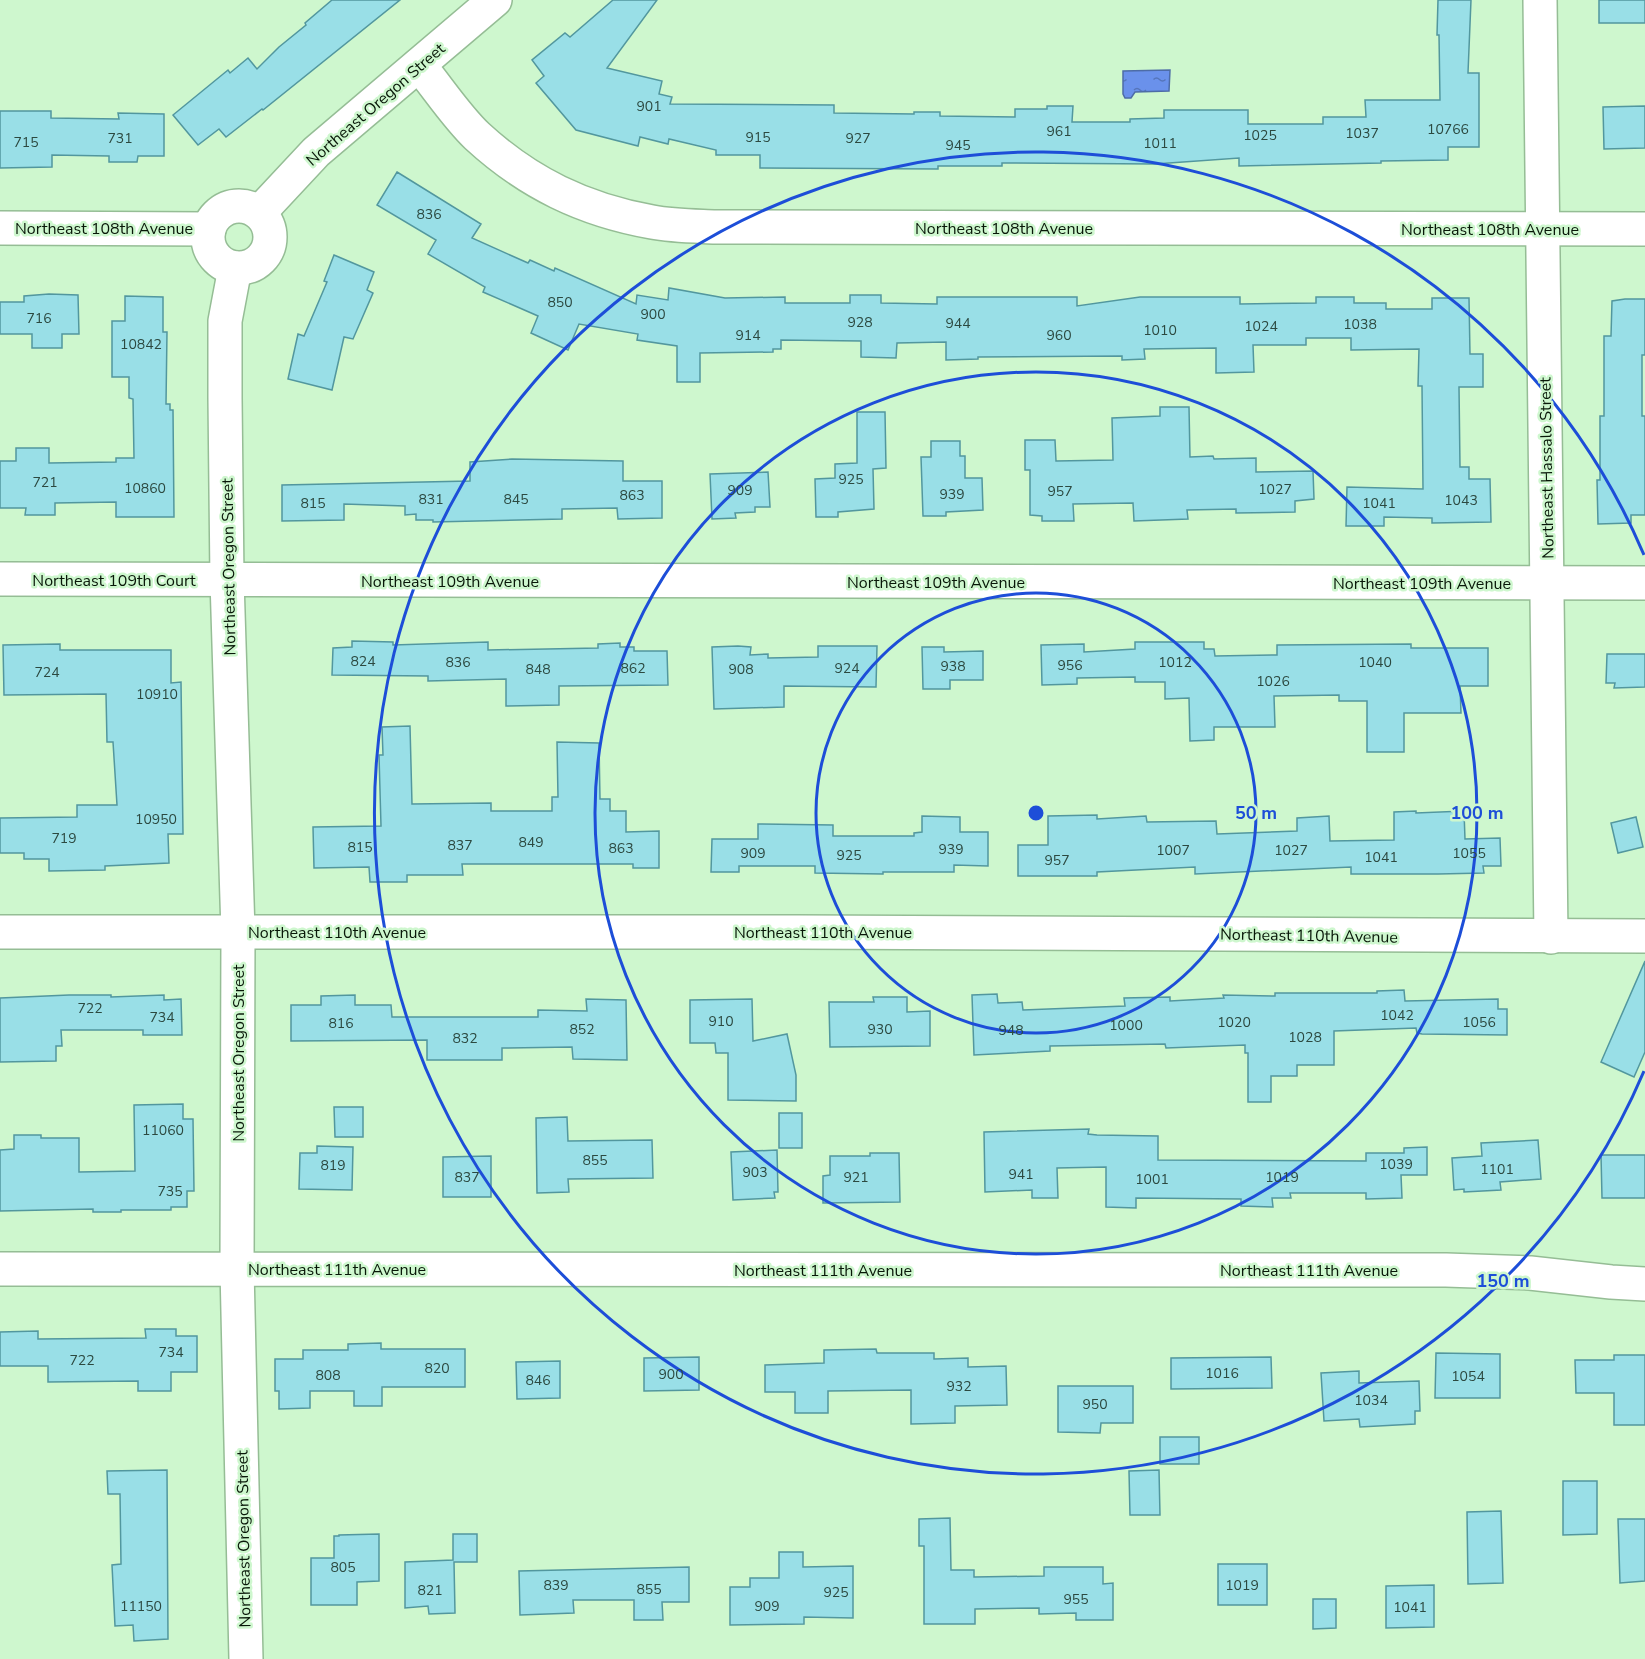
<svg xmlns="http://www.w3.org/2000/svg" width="1645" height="1659" font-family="'Nunito Sans',sans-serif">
<defs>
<pattern id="water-ripples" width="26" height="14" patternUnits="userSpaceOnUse" patternTransform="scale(1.5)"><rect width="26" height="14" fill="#6a91eb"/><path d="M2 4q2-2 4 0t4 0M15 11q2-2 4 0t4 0" fill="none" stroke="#5575bc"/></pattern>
</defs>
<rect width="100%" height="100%" fill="#cef7ce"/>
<!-- water -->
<polygon fill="url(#water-ripples)" stroke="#4d6ca7" stroke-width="1.5" points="1170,70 1169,91 1135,92 1131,98 1125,98 1123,94 1123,71"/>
<!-- building -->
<g fill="#99dfe7" stroke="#52979e" stroke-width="1.5">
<polygon points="332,0 400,0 263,110 262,109 226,137 219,129 198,145 173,115 228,70 230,73 248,58 257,69 279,47 306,25 305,23"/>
<polygon points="613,0 657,0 607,68 662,81 659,94 672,97 670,104 834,105 834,113 914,114 914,112 940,112 940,116 1015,117 1015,109 1047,109 1047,106 1073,106 1072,122 1130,122 1130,119 1164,118 1164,110 1248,110 1248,124 1323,124 1323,117 1366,117 1365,100 1440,100 1439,35 1437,35 1438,0 1471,0 1468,73 1479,73 1479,147 1448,147 1448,160 1381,161 1381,163 1239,166 1239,158 1155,164 1002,163 1002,166 938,166 938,169 760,168 760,155 716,155 716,150 669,139 668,144 640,137 638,146 576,130 536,83 544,76 532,60 565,33 570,37"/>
<rect x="1599" y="0" width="46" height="23"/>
<polygon points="1645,106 1645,148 1604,149 1603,107"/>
<polygon points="0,111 51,111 51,118 119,119 118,113 164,114 164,156 138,156 137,162 109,162 109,156 52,155 52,167 0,168"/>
<polygon points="397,172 481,224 472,238 528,263 530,260 554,271 555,268 636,304 637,295 668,300 669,288 725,298 785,297 785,303 850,303 850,295 881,295 881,303 937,304 937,297 1077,297 1077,306 1140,297 1240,297 1240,304 1316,303 1316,297 1354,297 1354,303 1386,303 1386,309 1432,309 1432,298 1469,298 1470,354 1483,354 1483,387 1459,387 1460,467 1469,467 1469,479 1490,479 1491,522 1432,523 1432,518 1384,517 1384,526 1346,526 1347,487 1423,489 1422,386 1418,386 1419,349 1351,350 1351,338 1306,338 1306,345 1253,345 1254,372 1216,373 1216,348 1144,349 1145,359 1122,360 1122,356 978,357 978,359 946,360 946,342 897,343 896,358 861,357 861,341 781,340 781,349 773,349 773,352 700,353 700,382 677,382 677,346 637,340 638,334 579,324 568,350 531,333 538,316 483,292 485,287 428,254 436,240 377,205"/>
<polygon points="334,255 374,272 367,290 373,293 353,339 344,337 332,390 288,379 298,334 304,336 327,282 324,281"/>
<polygon points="49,294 78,295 79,334 62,334 62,348 32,348 32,334 0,334 0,302 24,302 24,296"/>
<polygon points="125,296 163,297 163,332 167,332 166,404 170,404 170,410 173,410 174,517 116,517 116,502 55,503 55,515 25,515 26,508 0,508 0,461 16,461 16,448 49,448 49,463 116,462 116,458 134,458 133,399 129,398 129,377 112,377 112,321 125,321"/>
<polygon points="1625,299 1645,299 1645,355 1642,355 1642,416 1645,416 1645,515 1631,515 1631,523 1598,524 1597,480 1600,480 1600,416 1604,416 1604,336 1611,336 1612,301"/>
<polygon points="1160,407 1189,407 1190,457 1213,456 1214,459 1256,458 1256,472 1313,471 1314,499 1295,501 1295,512 1236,513 1236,509 1187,510 1188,519 1134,521 1133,503 1073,504 1074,521 1042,521 1042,516 1030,515 1030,470 1025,470 1025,440 1055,440 1056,461 1113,460 1112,418 1160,416"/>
<polygon points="857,412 885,412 886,468 873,469 874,509 838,512 838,517 816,517 815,479 835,478 835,464 857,463"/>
<polygon points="931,441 960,441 960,456 965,456 965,478 982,478 983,510 946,512 946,516 923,516 921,457 931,457"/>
<polygon points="512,459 623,461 623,481 662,481 662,518 618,519 617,508 562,509 562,519 433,522 433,520 416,520 416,514 405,515 405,506 344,504 344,520 282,521 282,485 470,481 470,462"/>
<polygon points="768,472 770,507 755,507 755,512 735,513 736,518 712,519 710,474"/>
<polygon points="352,641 393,642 393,645 488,642 488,650 598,648 598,644 620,643 620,647 634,647 634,651 667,651 668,685 559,686 559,705 506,706 506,679 428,681 428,676 332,675 333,648 352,647"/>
<polygon points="1135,642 1204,642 1204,649 1214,649 1215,656 1277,655 1277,645 1411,644 1411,648 1488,648 1488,686 1460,686 1461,713 1404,713 1404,752 1367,752 1367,701 1339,701 1339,695 1274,696 1275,727 1214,727 1214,740 1190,741 1189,698 1165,699 1165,682 1135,682 1135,677 1077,678 1077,684 1042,685 1041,645 1084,644 1084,652 1135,649"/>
<polygon points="60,644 60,650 171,650 171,683 181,682 183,834 168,834 169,863 105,866 105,870 49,871 49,859 24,859 24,853 0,853 0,818 77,817 77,805 117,805 113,742 107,742 106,694 4,695 3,645"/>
<polygon points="738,646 751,647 750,655 768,654 768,658 818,657 818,646 877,646 876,687 784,686 784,707 714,709 712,647"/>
<polygon points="922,647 944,647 944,652 983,651 983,680 950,680 950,689 923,689"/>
<polygon points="1607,654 1645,654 1645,687 1614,688 1615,683 1606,683"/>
<polygon points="410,726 412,804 491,803 491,811 552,811 552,797 558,797 557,742 599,743 600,799 610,799 610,811 626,811 626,832 659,831 659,868 633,868 633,864 462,864 463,875 407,875 407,882 370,882 369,867 314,868 313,827 381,826 379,755 383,755 382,727"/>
<polygon points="1416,811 1416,813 1464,811 1465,839 1500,838 1501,866 1483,866 1484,873 1438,874 1351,874 1351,867 1195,874 1195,867 1097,872 1097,876 1018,876 1018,845 1048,845 1048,816 1097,815 1097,819 1146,816 1147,822 1216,821 1217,834 1297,831 1297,818 1329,816 1330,841 1394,840 1394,812"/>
<polygon points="922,816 960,817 960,832 988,832 988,866 954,865 954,872 883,872 883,874 815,873 815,866 739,866 739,872 711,872 712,839 758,839 758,824 833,825 833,836 914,836 914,833 922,832"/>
<polygon points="1636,817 1643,847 1618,853 1611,823"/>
<polygon points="1645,961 1645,1052 1634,1077 1601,1062"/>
<polygon points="1404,990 1405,1001 1498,999 1498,1009 1507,1009 1507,1035 1422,1034 1417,1033 1416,1028 1334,1031 1334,1065 1297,1065 1297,1076 1271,1076 1271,1102 1248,1102 1248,1053 1245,1053 1245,1045 1166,1048 1165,1044 1050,1046 1050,1051 974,1055 972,995 997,994 998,1003 1022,1002 1023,1010 1125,1006 1124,998 1170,997 1170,1001 1224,998 1223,995 1275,996 1275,993 1377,993 1377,991"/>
<polygon points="69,995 111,995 111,997 164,995 164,1000 181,999 182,1035 143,1035 143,1030 61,1030 62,1046 56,1046 56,1061 0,1062 0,998"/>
<polygon points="355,995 355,1005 391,1005 392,1017 538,1017 538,1010 587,1011 586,999 626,1000 627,1060 573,1059 572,1047 502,1048 502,1060 427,1060 427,1040 291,1041 291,1005 321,1005 321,996"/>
<polygon points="873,997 907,997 907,1012 930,1011 930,1046 830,1047 829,1002 874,1002"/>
<polygon points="752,999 753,1041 787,1034 796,1075 796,1101 728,1100 728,1053 716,1053 715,1043 690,1043 690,1000"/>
<polygon points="183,1104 183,1119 193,1119 194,1191 187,1191 187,1207 171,1207 171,1210 121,1210 121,1212 93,1212 93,1209 0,1211 0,1150 14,1149 14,1135 41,1135 41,1138 79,1138 79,1172 135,1171 134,1105"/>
<polygon points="334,1107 363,1107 363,1137 335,1137"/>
<rect x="779" y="1113" width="23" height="35"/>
<polygon points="567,1117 568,1141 652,1140 653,1178 568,1179 569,1192 537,1193 536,1118"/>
<polygon points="1089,1129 1088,1134 1097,1135 1158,1136 1158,1160 1366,1161 1366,1153 1404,1153 1404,1148 1427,1147 1427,1175 1401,1175 1402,1198 1366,1199 1366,1193 1290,1193 1291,1198 1272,1198 1273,1207 1241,1206 1241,1199 1136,1198 1136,1208 1106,1207 1106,1167 1057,1168 1058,1198 1032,1198 1032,1190 985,1192 984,1132"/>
<polygon points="1538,1140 1541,1179 1500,1182 1501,1190 1464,1192 1464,1189 1454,1190 1452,1158 1482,1156 1481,1143"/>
<polygon points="317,1146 353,1147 352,1190 299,1189 300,1153 317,1153"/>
<polygon points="777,1150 778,1192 774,1192 775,1198 733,1200 731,1152"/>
<polygon points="870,1153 899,1153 900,1202 823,1203 823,1176 830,1175 830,1156 870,1156"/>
<polygon points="1601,1155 1645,1155 1645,1198 1602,1198"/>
<polygon points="491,1156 491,1197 443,1197 443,1157"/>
<polygon points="145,1329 176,1329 176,1336 197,1336 197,1372 171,1372 171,1391 138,1391 138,1381 48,1382 48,1366 0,1366 0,1332 38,1331 38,1339 146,1338"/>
<polygon points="381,1343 381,1349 465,1349 465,1387 382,1387 382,1406 354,1406 354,1391 310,1391 310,1408 279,1409 279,1391 275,1391 275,1359 303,1359 303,1350 348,1350 348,1344"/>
<polygon points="876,1349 877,1353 934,1353 934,1359 968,1358 968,1367 1006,1366 1007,1405 955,1406 955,1423 911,1424 911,1390 828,1391 828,1413 795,1413 795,1392 765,1392 765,1365 824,1363 824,1350"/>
<polygon points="1436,1353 1500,1354 1500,1398 1435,1398"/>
<polygon points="1614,1355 1645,1355 1645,1425 1614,1425 1614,1393 1576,1393 1575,1360 1614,1360"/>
<polygon points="699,1357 699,1390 644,1391 644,1358"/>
<polygon points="1271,1357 1272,1388 1171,1389 1171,1358"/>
<polygon points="560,1361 560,1398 517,1399 516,1362"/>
<polygon points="1359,1371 1359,1383 1419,1381 1420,1411 1415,1411 1415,1424 1360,1427 1359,1419 1324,1421 1321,1373"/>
<polygon points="1058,1386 1133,1386 1133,1423 1101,1423 1100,1433 1058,1432"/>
<rect x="1160" y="1437" width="39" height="27"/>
<polygon points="167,1470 168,1639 134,1641 133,1625 115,1626 112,1565 121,1564 120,1494 108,1494 107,1471"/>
<polygon points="1159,1470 1160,1515 1130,1515 1129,1471"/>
<polygon points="1563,1481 1597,1481 1597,1534 1563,1535"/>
<polygon points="1501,1511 1503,1583 1468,1584 1467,1512"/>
<polygon points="950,1518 951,1570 974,1570 974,1577 1044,1576 1044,1567 1103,1567 1103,1584 1113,1583 1113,1620 1076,1620 1076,1613 1039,1614 1039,1608 975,1609 975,1624 924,1624 924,1546 919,1546 919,1519"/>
<polygon points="1618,1519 1645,1519 1645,1581 1620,1583"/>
<polygon points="379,1534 379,1581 357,1582 357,1605 311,1605 311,1558 334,1558 334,1536 339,1536 339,1535"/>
<polygon points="453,1534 477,1534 477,1562 454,1562 455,1613 429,1614 428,1606 405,1608 405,1562 453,1560"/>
<polygon points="779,1552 803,1552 803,1567 853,1566 853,1618 804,1617 804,1624 730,1625 730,1587 750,1587 750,1578 779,1578"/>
<rect x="1218" y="1564" width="49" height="41"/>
<polygon points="689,1567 689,1602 662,1602 663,1620 634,1620 634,1600 573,1600 574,1613 520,1615 519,1571"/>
<polygon points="1434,1585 1434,1627 1386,1628 1386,1586"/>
<polygon points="1313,1599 1336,1599 1336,1628 1313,1629"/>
</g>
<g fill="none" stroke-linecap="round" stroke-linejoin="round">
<!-- minor casing -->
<g stroke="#95bd95" stroke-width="36">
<g id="minor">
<polyline points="1540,0 1551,937"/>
<path d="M419,65C438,88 456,116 477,136C528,183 584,210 652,222C673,226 695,226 716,227L1645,229"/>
<circle cx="239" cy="237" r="31"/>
<polyline points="260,212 316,152 495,0"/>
<polyline points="0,228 209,229"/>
<polyline points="235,268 225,321 225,398 227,580 238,932 237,1269 246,1659"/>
<polyline points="0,579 1645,583"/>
<polyline points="0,932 798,932 1645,936"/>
<polyline points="0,1269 1446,1270 1530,1273 1611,1282 1645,1284"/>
</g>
</g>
<!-- minor -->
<use href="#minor" stroke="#fff" stroke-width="33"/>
</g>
<!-- distance rings -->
<g fill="none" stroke="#1d4ed8" stroke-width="3">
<circle cx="1036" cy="813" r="220"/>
<circle cx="1036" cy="813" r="441"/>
<path d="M1644 1071A661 661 0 1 1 1644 555"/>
</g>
<g text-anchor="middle" stroke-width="5" stroke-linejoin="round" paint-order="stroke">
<!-- number labels -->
<g font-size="14" fill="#2c4940">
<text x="649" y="111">901</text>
<text x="1448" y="134">10766</text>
<text x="1059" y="136">961</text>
<text x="1362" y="138">1037</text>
<text x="1260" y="140">1025</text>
<text x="758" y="142">915</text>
<text x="120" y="143">731</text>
<text x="858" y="143">927</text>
<text x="26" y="147">715</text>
<text x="1160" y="148">1011</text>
<text x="958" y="150">945</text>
<text x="429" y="219">836</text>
<text x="560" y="307">850</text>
<text x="653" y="319">900</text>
<text x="39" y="323">716</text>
<text x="860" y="327">928</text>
<text x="958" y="328">944</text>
<text x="1360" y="329">1038</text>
<text x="1261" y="331">1024</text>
<text x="1160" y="335">1010</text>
<text x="748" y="340">914</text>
<text x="1059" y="340">960</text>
<text x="141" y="349">10842</text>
<text x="851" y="484">925</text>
<text x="45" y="487">721</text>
<text x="145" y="493">10860</text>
<text x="1275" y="494">1027</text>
<text x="740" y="495">909</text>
<text x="1060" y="496">957</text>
<text x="952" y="499">939</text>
<text x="632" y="500">863</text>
<text x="431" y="504">831</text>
<text x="516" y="504">845</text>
<text x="1461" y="505">1043</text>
<text x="313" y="508">815</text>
<text x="1379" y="508">1041</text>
<text x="363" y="666">824</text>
<text x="458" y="667">836</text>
<text x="1175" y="667">1012</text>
<text x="1375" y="667">1040</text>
<text x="1070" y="670">956</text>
<text x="953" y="671">938</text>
<text x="633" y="673">862</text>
<text x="847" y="673">924</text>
<text x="538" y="674">848</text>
<text x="741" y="674">908</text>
<text x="47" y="677">724</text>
<text x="1273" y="686">1026</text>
<text x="157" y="699">10910</text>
<text x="156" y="824">10950</text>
<text x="64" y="843">719</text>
<text x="531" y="847">849</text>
<text x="460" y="850">837</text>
<text x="360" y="852">815</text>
<text x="621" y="853">863</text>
<text x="951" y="854">939</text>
<text x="1173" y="855">1007</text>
<text x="1291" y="855">1027</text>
<text x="753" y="858">909</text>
<text x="1469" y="858">1055</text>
<text x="849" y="860">925</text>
<text x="1381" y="862">1041</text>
<text x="1057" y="865">957</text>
<text x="90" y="1013">722</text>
<text x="1397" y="1020">1042</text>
<text x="162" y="1022">734</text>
<text x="721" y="1026">910</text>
<text x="1234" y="1027">1020</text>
<text x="1479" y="1027">1056</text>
<text x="341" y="1028">816</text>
<text x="1126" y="1030">1000</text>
<text x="582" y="1034">852</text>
<text x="880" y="1034">930</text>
<text x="1011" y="1035">948</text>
<text x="1305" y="1042">1028</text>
<text x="465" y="1043">832</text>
<text x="163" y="1135">11060</text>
<text x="595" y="1165">855</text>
<text x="1396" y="1169">1039</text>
<text x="333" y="1170">819</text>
<text x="1497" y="1174">1101</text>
<text x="755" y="1177">903</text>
<text x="1021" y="1179">941</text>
<text x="467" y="1182">837</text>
<text x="856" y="1182">921</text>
<text x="1282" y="1182">1019</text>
<text x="1152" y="1184">1001</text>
<text x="170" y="1196">735</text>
<text x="171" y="1357">734</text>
<text x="82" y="1365">722</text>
<text x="437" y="1373">820</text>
<text x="1222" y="1378">1016</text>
<text x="671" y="1379">900</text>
<text x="328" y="1380">808</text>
<text x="1468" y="1381">1054</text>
<text x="538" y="1385">846</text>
<text x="959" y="1391">932</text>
<text x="1371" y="1405">1034</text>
<text x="1095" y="1409">950</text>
<text x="343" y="1572">805</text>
<text x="556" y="1590">839</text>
<text x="1242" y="1590">1019</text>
<text x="649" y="1594">855</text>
<text x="430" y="1595">821</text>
<text x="836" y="1597">925</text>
<text x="1076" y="1604">955</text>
<text x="141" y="1611">11150</text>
<text x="767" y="1611">909</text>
<text x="1410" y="1612">1041</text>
</g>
<!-- street labels -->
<g font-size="16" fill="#081708" stroke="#cef7ce">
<text transform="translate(375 104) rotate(-41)" y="6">Northeast Oregon Street</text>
<text x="104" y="234">Northeast 108th Avenue</text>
<text x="1004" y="234">Northeast 108th Avenue</text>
<text x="1490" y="235">Northeast 108th Avenue</text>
<text transform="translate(1546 468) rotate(-91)" y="6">Northeast Hassalo Street</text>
<text transform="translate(228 567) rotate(-91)" y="6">Northeast Oregon Street</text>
<text x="114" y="586">Northeast 109th Court</text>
<text x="450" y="587">Northeast 109th Avenue</text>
<text x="936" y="588">Northeast 109th Avenue</text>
<text x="1422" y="589">Northeast 109th Avenue</text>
<text x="337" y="938">Northeast 110th Avenue</text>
<text x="823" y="938">Northeast 110th Avenue</text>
<text transform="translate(1309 935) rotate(1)" y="6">Northeast 110th Avenue</text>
<text transform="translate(238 1053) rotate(-90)" y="6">Northeast Oregon Street</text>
<text x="337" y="1275">Northeast 111th Avenue</text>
<text x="823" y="1276">Northeast 111th Avenue</text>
<text x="1309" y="1276">Northeast 111th Avenue</text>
<text transform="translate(243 1539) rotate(-91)" y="6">Northeast Oregon Street</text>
</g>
</g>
<circle cx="1036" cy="813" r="9" fill="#1d4ed8" stroke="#cef7ce" stroke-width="3"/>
<g font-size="18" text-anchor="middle" font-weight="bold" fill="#1d4ed8" stroke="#cef7ce" stroke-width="5" stroke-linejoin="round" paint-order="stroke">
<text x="1256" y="819">50 m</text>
<text x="1477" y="819">100 m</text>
<text x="1503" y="1287">150 m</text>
</g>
</svg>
